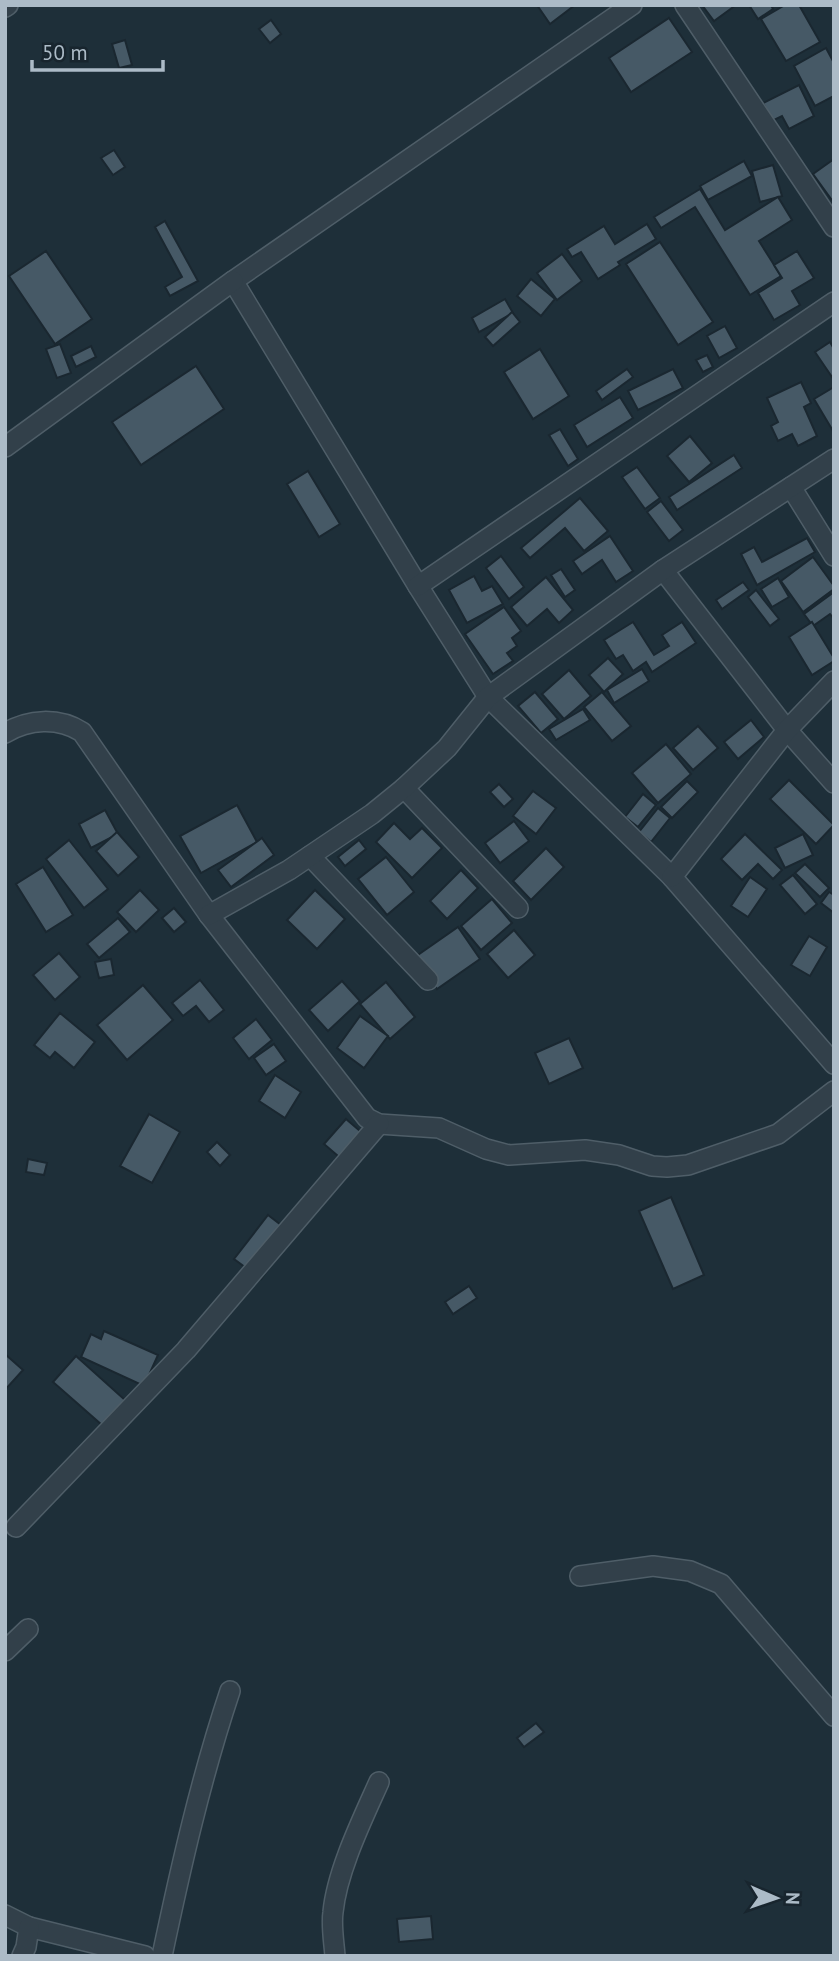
<svg xmlns="http://www.w3.org/2000/svg" width="839" height="1961" font-family="'PT Sans',sans-serif">
<rect width="100%" height="100%" fill="#1e2f39"/>
<!-- building -->
<g fill="#465966" stroke="#1a2730" stroke-width="2">
<polygon points="537,5 575,5 550,24"/>
<polygon points="702,5 736,5 714,21"/>
<polygon points="749,5 771,5 773,9 758,19"/>
<polygon points="785,5 799,5 820,42 786,61 761,19"/>
<polygon points="669,18 692,52 631,92 609,58"/>
<polygon points="271,20 281,34 270,43 259,29"/>
<polygon points="125,40 132,65 119,68 112,44"/>
<polygon points="826,48 834,63 834,96 815,106 794,66"/>
<polygon points="799,85 814,116 789,129 782,116 772,121 763,103"/>
<polygon points="114,150 125,167 113,175 101,158"/>
<polygon points="834,159 834,203 813,174"/>
<polygon points="744,161 752,176 708,200 700,186"/>
<polygon points="773,165 782,196 760,202 752,171"/>
<polygon points="700,189 725,230 778,197 792,220 759,241 781,276 750,295 695,207 661,228 654,217"/>
<polygon points="165,221 198,281 170,296 165,287 182,277 155,227"/>
<polygon points="647,224 656,239 618,262 620,265 598,279 581,252 572,257 567,249 604,226 615,244"/>
<polygon points="660,242 713,322 678,345 626,264"/>
<polygon points="46,251 92,319 55,344 9,276"/>
<polygon points="797,251 814,278 792,291 800,305 774,320 758,293 782,278 774,265"/>
<polygon points="562,254 582,281 557,300 537,273"/>
<polygon points="531,279 555,299 541,316 517,296"/>
<polygon points="505,299 513,313 479,332 472,318"/>
<polygon points="512,312 520,322 493,346 485,337"/>
<polygon points="725,326 737,348 719,358 707,336"/>
<polygon points="830,342 834,349 834,380 815,352"/>
<polygon points="60,344 71,373 57,378 46,349"/>
<polygon points="91,346 96,357 76,367 71,356"/>
<polygon points="540,349 569,396 533,419 504,372"/>
<polygon points="707,355 713,367 703,372 696,360"/>
<polygon points="196,366 224,409 141,465 112,422"/>
<polygon points="627,369 633,377 602,400 596,391"/>
<polygon points="673,369 683,388 638,410 628,391"/>
<polygon points="801,382 811,403 804,407 817,436 798,446 792,434 778,441 771,426 778,422 767,398"/>
<polygon points="834,387 834,431 833,431 814,399"/>
<polygon points="620,397 633,418 587,447 574,425"/>
<polygon points="560,429 578,459 568,466 549,435"/>
<polygon points="690,436 712,463 689,482 667,456"/>
<polygon points="734,455 742,468 677,510 669,497"/>
<polygon points="637,467 660,498 645,509 622,477"/>
<polygon points="308,471 340,524 319,537 287,484"/>
<polygon points="580,498 608,531 584,551 565,528 530,558 521,548"/>
<polygon points="661,501 683,530 669,541 647,512"/>
<polygon points="610,536 633,571 616,582 602,560 582,574 573,561"/>
<polygon points="807,538 815,552 757,585 741,554 754,547 762,562"/>
<polygon points="501,556 524,587 509,599 486,568"/>
<polygon points="813,557 834,586 834,589 803,612 781,581"/>
<polygon points="561,569 575,590 565,597 551,575"/>
<polygon points="474,576 482,591 492,586 503,604 467,623 449,590"/>
<polygon points="546,577 573,610 559,623 547,609 527,626 511,607"/>
<polygon points="778,578 789,597 772,607 761,589"/>
<polygon points="743,582 749,590 722,609 716,600"/>
<polygon points="756,590 779,619 770,626 748,597"/>
<polygon points="834,592 834,619 830,614 813,626 804,614"/>
<polygon points="504,607 521,631 512,638 517,646 507,653 513,661 493,674 465,634"/>
<polygon points="633,622 654,655 669,646 662,635 682,622 696,643 652,672 646,662 633,671 623,655 616,659 604,640"/>
<polygon points="812,622 834,658 834,661 812,675 789,637"/>
<polygon points="608,658 623,674 604,692 589,675"/>
<polygon points="642,669 649,681 614,703 607,690"/>
<polygon points="569,670 591,696 564,719 542,694"/>
<polygon points="535,692 558,719 541,733 518,706"/>
<polygon points="602,692 631,726 612,741 584,707"/>
<polygon points="583,709 590,720 556,740 549,729"/>
<polygon points="751,720 764,737 738,759 724,742"/>
<polygon points="698,726 718,748 693,770 673,748"/>
<polygon points="666,744 691,774 658,803 632,773"/>
<polygon points="789,780 834,825 816,844 770,799"/>
<polygon points="687,781 698,792 672,818 661,807"/>
<polygon points="499,784 513,799 504,807 490,792"/>
<polygon points="533,791 556,808 536,834 513,816"/>
<polygon points="643,794 656,805 638,827 625,817"/>
<polygon points="237,805 257,842 201,873 180,836"/>
<polygon points="658,808 670,818 651,842 639,832"/>
<polygon points="105,810 118,834 91,848 79,824"/>
<polygon points="514,821 529,841 500,863 485,843"/>
<polygon points="394,823 410,839 422,828 442,848 412,878 376,842"/>
<polygon points="117,832 139,857 118,876 96,851"/>
<polygon points="745,834 782,870 773,879 758,864 742,880 721,859"/>
<polygon points="803,834 813,855 785,868 775,848"/>
<polygon points="262,838 274,855 231,887 218,870"/>
<polygon points="69,840 108,889 84,908 46,859"/>
<polygon points="359,840 366,849 345,866 338,857"/>
<polygon points="546,848 564,867 531,900 513,881"/>
<polygon points="386,857 414,892 387,915 358,879"/>
<polygon points="805,864 829,888 820,897 795,873"/>
<polygon points="43,867 73,915 46,932 16,884"/>
<polygon points="461,870 478,888 447,919 430,901"/>
<polygon points="793,875 817,904 805,914 780,885"/>
<polygon points="750,877 767,889 748,917 731,906"/>
<polygon points="140,890 159,910 136,932 117,912"/>
<polygon points="315,890 345,919 317,949 287,920"/>
<polygon points="829,892 834,895 834,913 821,903"/>
<polygon points="492,899 512,923 481,950 461,926"/>
<polygon points="174,908 186,922 174,932 162,918"/>
<polygon points="118,918 130,932 99,958 87,944"/>
<polygon points="458,927 480,959 437,989 415,957"/>
<polygon points="514,930 535,955 508,978 487,954"/>
<polygon points="809,936 827,947 810,976 791,965"/>
<polygon points="59,953 80,977 55,1000 33,975"/>
<polygon points="111,959 114,975 99,978 95,962"/>
<polygon points="200,980 224,1010 209,1022 196,1006 183,1016 172,1003"/>
<polygon points="342,981 360,1001 328,1031 309,1010"/>
<polygon points="386,982 415,1017 390,1039 360,1004"/>
<polygon points="143,985 173,1020 127,1060 97,1025"/>
<polygon points="60,1013 95,1042 74,1068 55,1052 50,1058 34,1045"/>
<polygon points="360,1016 388,1036 364,1068 337,1048"/>
<polygon points="256,1019 272,1040 249,1059 233,1038"/>
<polygon points="569,1038 583,1068 549,1084 535,1053"/>
<polygon points="274,1044 286,1061 266,1075 254,1058"/>
<polygon points="275,1075 301,1092 285,1118 259,1101"/>
<polygon points="149,1114 180,1132 152,1183 120,1166"/>
<polygon points="346,1119 367,1137 345,1162 324,1144"/>
<polygon points="217,1142 230,1155 220,1166 207,1152"/>
<polygon points="28,1159 47,1163 44,1175 26,1172"/>
<polygon points="671,1197 704,1275 673,1289 639,1211"/>
<polygon points="268,1215 294,1235 261,1279 234,1259"/>
<polygon points="469,1286 477,1298 453,1314 445,1302"/>
<polygon points="104,1331 158,1355 144,1386 81,1357 91,1334 101,1339"/>
<polygon points="5,1354 23,1370 5,1390"/>
<polygon points="76,1356 125,1400 102,1425 53,1382"/>
<polygon points="536,1723 544,1732 524,1747 517,1738"/>
<polygon points="431,1916 433,1939 399,1942 397,1919"/>
</g>
<g fill="none" stroke-linecap="round" stroke-linejoin="round">
<!-- minor casing -->
<g stroke="#4f5e68" stroke-width="22">
<g id="minor">
<polyline points="632,5 233,281 418,586 488,697 672,877 834,1064"/>
<polyline points="685,5 834,227"/>
<polyline points="5,7 8,5"/>
<polyline points="5,447 233,281"/>
<polyline points="791,487 834,556"/>
<polyline points="663,570 787,730 834,783"/>
<polyline points="418,586 834,302"/>
<path d="M5,733C29,719 58,717 82,732L209,915L367,1118L379,1124L439,1128L486,1149L509,1155L585,1150L619,1155L652,1166L667,1167L688,1165L778,1134L834,1091"/>
<polyline points="404,788 518,908"/>
<polyline points="310,856 428,980"/>
<polyline points="672,877 787,730 834,681"/>
<polyline points="209,915 289,870 372,814 404,788 447,748 488,697 663,570 834,459"/>
<polyline points="16,1527 186,1350 379,1124"/>
<polyline points="580,1576 653,1566 690,1571 721,1584 834,1716"/>
<polyline points="5,1651 28,1629"/>
<polyline points="5,1915 29,1927 145,1956"/>
<polyline points="22,1956 26,1947 29,1927"/>
<path d="M162,1956C181,1866 201,1778 230,1691"/>
<path d="M335,1956C334,1942 331,1926 333,1912C337,1871 362,1820 379,1782"/>
</g>
</g>
<!-- minor -->
<use href="#minor" stroke="#32404a" stroke-width="19"/>
</g>
<!-- border -->
<rect width="839" height="1961" fill="none" stroke="#acbbc7" stroke-width="14"/>
<!-- north arrow -->
<g transform="translate(776 1898) rotate(92)" stroke="#18252e" stroke-width="5" paint-order="stroke">
<path d="M0-5L12 26L0 18L-12 26Z" fill="#acbbc7"/>
<text y="-10" font-size="19" font-weight="bold" text-anchor="middle" fill="#acbbc7">N</text>
</g>
<!-- scale -->
<path d="M32 60v10h131v-10" fill="none" stroke="#acbbc7" stroke-width="3.5"/>
<text x="42" y="60" font-size="21" fill="#acbbc7" stroke="#18252e" stroke-width="5" paint-order="stroke">50 m</text>
</svg>
